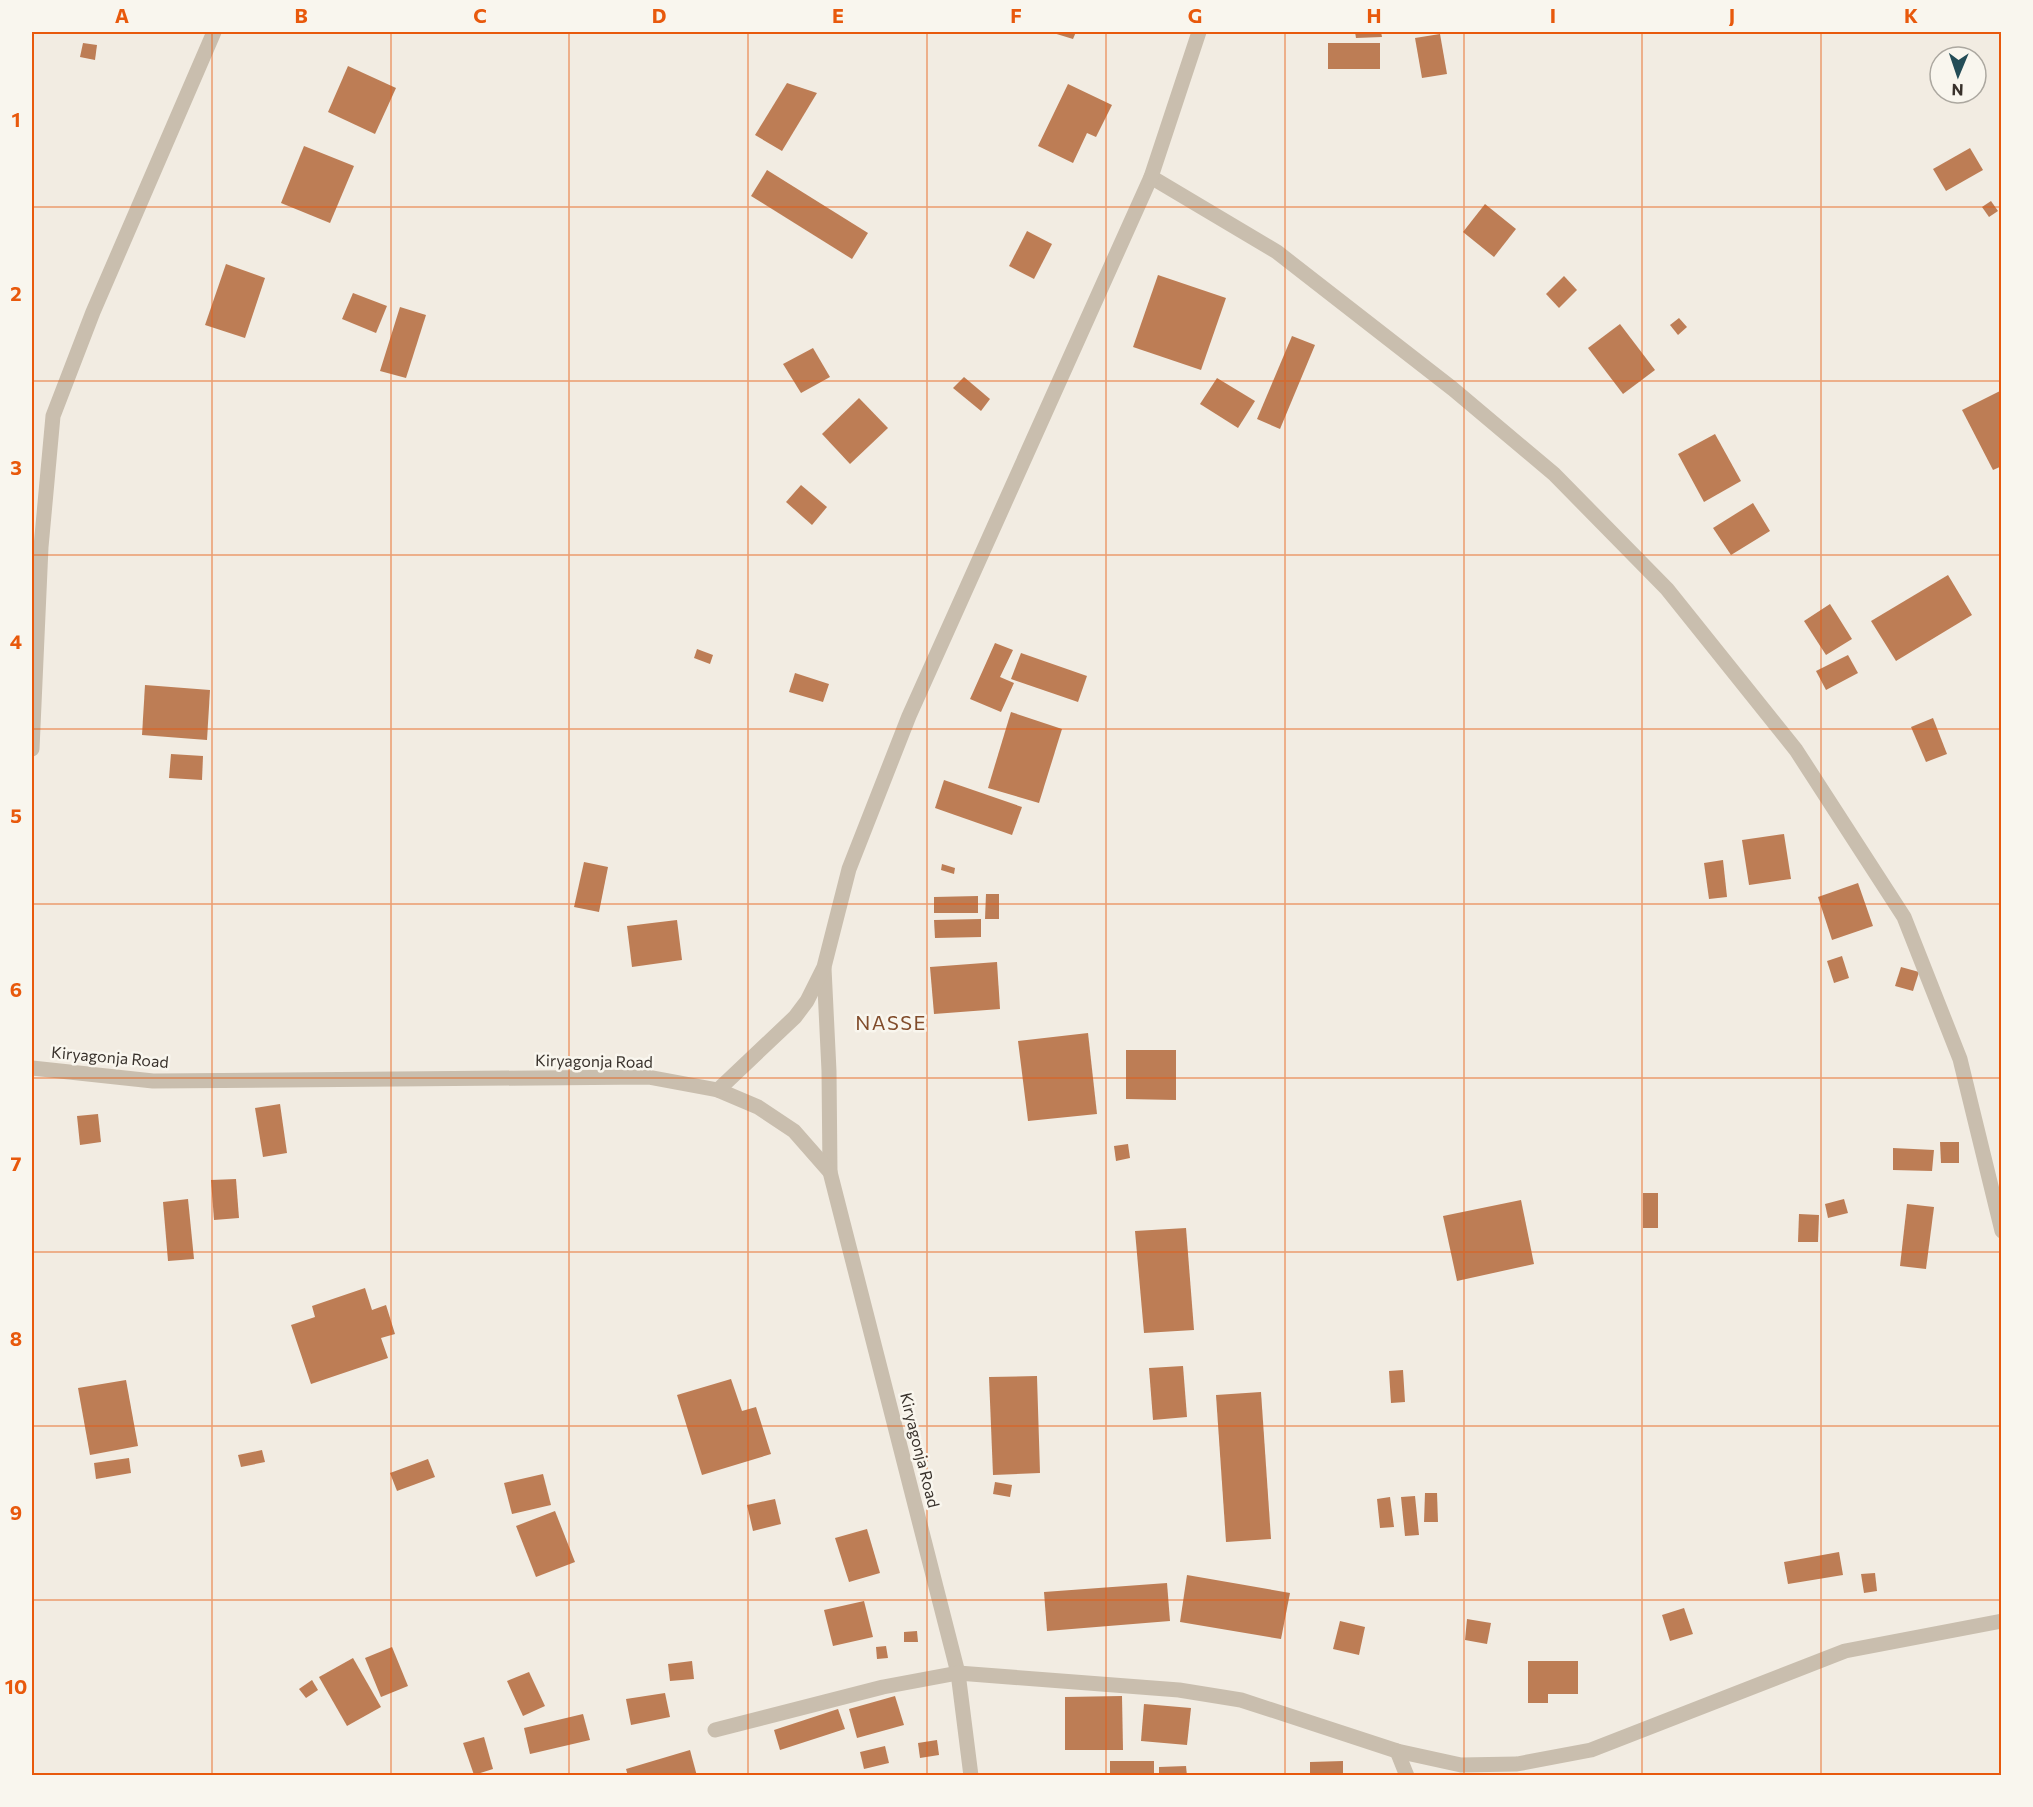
<svg xmlns="http://www.w3.org/2000/svg" width="2033" height="1807" font-family="Commissioner,sans-serif">
<rect width="100%" height="100%" fill="#f2ece2"/>
<!-- building -->
<g fill="#bd7d55">
<polygon points="1050,32 1076,32 1073,39"/>
<polygon points="1355,32 1381,32 1382,37 1356,38"/>
<polygon points="1440,34 1447,74 1422,78 1415,38"/>
<polygon points="83,43 97,45 95,60 80,57"/>
<rect x="1328" y="43" width="52" height="26"/>
<polygon points="348,66 396,88 375,134 328,112"/>
<polygon points="787,83 817,93 782,151 755,135"/>
<polygon points="1068,84 1112,105 1096,137 1087,133 1073,163 1038,146"/>
<polygon points="304,146 354,166 330,223 281,203"/>
<polygon points="1970,148 1983,170 1946,191 1933,169"/>
<polygon points="767,170 868,233 852,259 751,196"/>
<polygon points="1991,201 1998,211 1989,217 1982,207"/>
<polygon points="1485,204 1516,229 1494,257 1463,232"/>
<polygon points="1027,231 1052,244 1034,279 1009,266"/>
<polygon points="226,264 265,278 245,338 205,325"/>
<polygon points="1158,275 1226,298 1201,370 1133,347"/>
<polygon points="1564,276 1577,290 1559,308 1546,294"/>
<polygon points="353,293 387,306 376,333 342,319"/>
<polygon points="400,307 426,315 406,378 380,371"/>
<polygon points="1679,318 1687,327 1678,335 1670,325"/>
<polygon points="1620,324 1655,370 1623,394 1588,348"/>
<polygon points="1292,336 1315,345 1280,429 1257,419"/>
<polygon points="813,348 830,377 801,393 783,364"/>
<polygon points="964,377 990,399 981,411 953,388"/>
<polygon points="1217,378 1255,401 1238,428 1200,404"/>
<polygon points="2002,390 2002,466 1993,470 1962,410"/>
<polygon points="859,398 888,428 850,464 822,434"/>
<polygon points="1715,434 1741,481 1704,502 1678,454"/>
<polygon points="801,485 827,507 812,525 786,502"/>
<polygon points="1753,503 1770,531 1731,555 1713,528"/>
<polygon points="1948,575 1972,615 1896,661 1871,621"/>
<polygon points="1830,604 1852,639 1826,655 1804,621"/>
<polygon points="995,643 1013,650 1000,677 1014,683 1001,712 970,699"/>
<polygon points="697,649 713,655 710,664 694,658"/>
<polygon points="1021,653 1087,676 1078,702 1011,679"/>
<polygon points="1848,655 1858,673 1826,690 1816,671"/>
<polygon points="795,673 829,684 823,702 789,692"/>
<polygon points="145,685 210,690 207,740 142,735"/>
<polygon points="1011,712 1062,729 1039,803 988,788"/>
<polygon points="1933,718 1947,754 1926,762 1911,727"/>
<polygon points="171,754 203,756 202,780 169,778"/>
<polygon points="944,780 1022,807 1012,835 935,808"/>
<polygon points="1784,834 1791,879 1749,885 1742,840"/>
<polygon points="1723,860 1727,897 1709,899 1704,863"/>
<polygon points="584,862 608,867 599,912 574,907"/>
<polygon points="942,864 955,868 954,874 941,870"/>
<polygon points="1858,883 1873,926 1832,940 1818,897"/>
<polygon points="986,894 999,894 999,919 985,919"/>
<polygon points="978,896 978,913 934,913 934,897"/>
<polygon points="981,919 981,937 935,938 934,920"/>
<polygon points="677,920 682,960 632,967 627,926"/>
<polygon points="1842,956 1849,978 1834,983 1827,961"/>
<polygon points="997,962 1000,1009 934,1014 930,967"/>
<polygon points="1901,967 1919,972 1913,991 1895,986"/>
<polygon points="1088,1033 1097,1114 1028,1121 1018,1041"/>
<polygon points="1126,1050 1176,1050 1176,1100 1126,1099"/>
<polygon points="280,1104 287,1153 263,1157 255,1108"/>
<polygon points="98,1114 101,1142 80,1145 77,1116"/>
<polygon points="1940,1142 1959,1142 1959,1163 1941,1163"/>
<polygon points="1128,1144 1130,1158 1116,1161 1114,1146"/>
<polygon points="1893,1148 1934,1150 1932,1171 1893,1170"/>
<polygon points="236,1179 239,1218 214,1220 211,1180"/>
<rect x="1643" y="1193" width="15" height="35"/>
<polygon points="188,1199 194,1259 168,1261 163,1202"/>
<polygon points="1844,1199 1848,1213 1828,1218 1825,1204"/>
<polygon points="1521,1200 1534,1264 1457,1281 1443,1216"/>
<polygon points="1907,1204 1934,1207 1926,1269 1900,1266"/>
<polygon points="1799,1214 1819,1215 1818,1242 1798,1242"/>
<polygon points="1186,1228 1194,1330 1144,1333 1135,1231"/>
<polygon points="365,1288 372,1310 386,1305 395,1334 381,1338 388,1358 311,1384 291,1325 315,1317 312,1306"/>
<polygon points="1183,1366 1187,1417 1153,1420 1149,1368"/>
<polygon points="1403,1370 1405,1402 1391,1403 1389,1371"/>
<polygon points="1037,1376 1040,1473 993,1475 989,1377"/>
<polygon points="731,1379 742,1411 756,1407 771,1454 702,1475 677,1395"/>
<polygon points="126,1380 138,1446 90,1455 78,1388"/>
<polygon points="1261,1392 1271,1539 1226,1542 1216,1395"/>
<polygon points="262,1450 265,1462 241,1467 238,1455"/>
<polygon points="129,1458 131,1473 96,1479 94,1463"/>
<polygon points="428,1459 435,1477 397,1491 390,1473"/>
<polygon points="543,1474 551,1505 512,1514 504,1483"/>
<polygon points="995,1482 1012,1485 1010,1497 993,1494"/>
<polygon points="1425,1493 1437,1493 1438,1522 1424,1522"/>
<polygon points="1415,1496 1419,1535 1405,1536 1401,1497"/>
<polygon points="1390,1497 1394,1527 1380,1528 1377,1499"/>
<polygon points="775,1499 781,1524 753,1531 747,1505"/>
<polygon points="555,1511 575,1562 536,1577 516,1526"/>
<polygon points="867,1529 880,1573 849,1582 835,1538"/>
<polygon points="1839,1552 1843,1575 1788,1584 1784,1562"/>
<polygon points="1875,1573 1877,1591 1864,1593 1861,1574"/>
<polygon points="1187,1575 1290,1593 1281,1639 1180,1622"/>
<polygon points="1167,1583 1170,1621 1047,1631 1044,1592"/>
<polygon points="864,1601 873,1637 833,1646 824,1610"/>
<polygon points="1684,1608 1693,1634 1670,1641 1662,1615"/>
<polygon points="1467,1619 1491,1623 1487,1644 1465,1640"/>
<polygon points="1340,1621 1365,1627 1359,1655 1333,1649"/>
<polygon points="917,1631 918,1642 904,1642 904,1632"/>
<polygon points="886,1646 888,1658 877,1659 876,1647"/>
<polygon points="392,1647 408,1686 381,1697 365,1658"/>
<polygon points="353,1658 381,1707 347,1726 319,1677"/>
<polygon points="692,1661 694,1679 670,1681 668,1664"/>
<polygon points="1528,1661 1578,1661 1578,1694 1548,1694 1548,1703 1528,1703"/>
<polygon points="529,1672 545,1706 523,1716 507,1681"/>
<polygon points="312,1680 318,1690 306,1698 299,1689"/>
<polygon points="665,1693 670,1717 631,1725 626,1699"/>
<polygon points="895,1696 904,1725 857,1738 849,1709"/>
<polygon points="1122,1696 1123,1750 1065,1750 1065,1697"/>
<polygon points="1144,1704 1191,1708 1187,1745 1141,1741"/>
<polygon points="838,1709 845,1729 780,1750 774,1730"/>
<polygon points="583,1714 590,1740 530,1754 524,1728"/>
<polygon points="484,1737 493,1769 474,1775 463,1743"/>
<polygon points="937,1740 939,1755 920,1758 918,1743"/>
<polygon points="885,1746 889,1763 864,1769 860,1752"/>
<polygon points="690,1750 697,1776 628,1776 626,1769"/>
<rect x="1110" y="1761" width="44" height="15"/>
<polygon points="1343,1761 1343,1776 1310,1776 1310,1762"/>
<polygon points="1186,1766 1187,1776 1159,1776 1159,1767"/>
</g>
<g fill="none" stroke-linecap="round" stroke-linejoin="round">
<!-- minor -->
<g stroke="#c9beae" stroke-width="15">
<polyline points="1151,177 1277,252 1453,389 1554,474 1667,589 1796,750 1904,917 1960,1059 2002,1231"/>
<polyline points="32,749 41,547 53,416 93,312 214,32"/>
<polyline points="824,968 829,1071 830,1172"/>
<polyline points="32,1068 153,1081 648,1077 718,1090 758,1107 794,1131 830,1172 958,1673 971,1776"/>
<polyline points="718,1090 795,1017 807,1001 824,967 849,869 909,716 1151,177 1199,32"/>
<polyline points="715,1730 883,1687 958,1673 1179,1690 1241,1700 1397,1751 1461,1765 1517,1764 1591,1750 1845,1651 2002,1621"/>
<polyline points="1397,1751 1407,1776"/>
</g>
</g>
<!-- grid -->
<path fill="none" stroke="#e8590c" stroke-width="1.5" stroke-opacity="0.55" d="M212,32V1776M391,32V1776M569,32V1776M748,32V1776M927,32V1776M1106,32V1776M1285,32V1776M1464,32V1776M1642,32V1776M1821,32V1776M32,207H2002M32,381H2002M32,555H2002M32,729H2002M32,904H2002M32,1078H2002M32,1252H2002M32,1426H2002M32,1600H2002"/>
<g text-anchor="middle" stroke-width="5" stroke-linejoin="round" paint-order="stroke">
<!-- street labels -->
<g font-size="16" fill="#39322c" stroke="#f9f6ee">
<text transform="translate(110 1057) rotate(5)" y="6">Kiryagonja Road</text>
<text transform="translate(594 1061) rotate(1)" y="6">Kiryagonja Road</text>
<text transform="translate(920 1450) rotate(76)" y="6">Kiryagonja Road</text>
</g>
<!-- quarter labels -->
<g font-size="20" letter-spacing="1.5" fill="#814c2b" stroke="#f9f6ee">
<text x="891" y="1030">NASSE</text>
</g>
</g>
<!-- border -->
<rect width="2033" height="1807" fill="none" stroke="#f9f6ee" stroke-width="66"/>
<!-- north arrow -->
<g transform="translate(1958 75) rotate(182)"><circle r="28" fill="#f9f6ee" stroke="#aca8a0" stroke-width="1.5"/>
<path d="M0-4.5L10 22L0 15L-10 22Z" fill="#244d57"/>
<text y="-9" font-size="16" font-weight="bold" text-anchor="middle" fill="#39322c">N</text>
</g>
<rect x="33" y="33" width="1967" height="1741" fill="none" stroke="#e8590c" stroke-width="2"/>
<g font-size="20" text-anchor="middle" font-weight="bold" fill="#e8590c">
<text x="122" y="23">A</text>
<text x="301" y="23">B</text>
<text x="480" y="23">C</text>
<text x="659" y="23">D</text>
<text x="838" y="23">E</text>
<text x="1016" y="23">F</text>
<text x="1195" y="23">G</text>
<text x="1374" y="23">H</text>
<text x="1553" y="23">I</text>
<text x="1732" y="23">J</text>
<text x="1911" y="23">K</text>
<text x="16" y="127">1</text>
<text x="16" y="301">2</text>
<text x="16" y="475">3</text>
<text x="16" y="649">4</text>
<text x="16" y="823">5</text>
<text x="16" y="997">6</text>
<text x="16" y="1171">7</text>
<text x="16" y="1346">8</text>
<text x="16" y="1520">9</text>
<text x="16" y="1694">10</text>
</g>
</svg>
